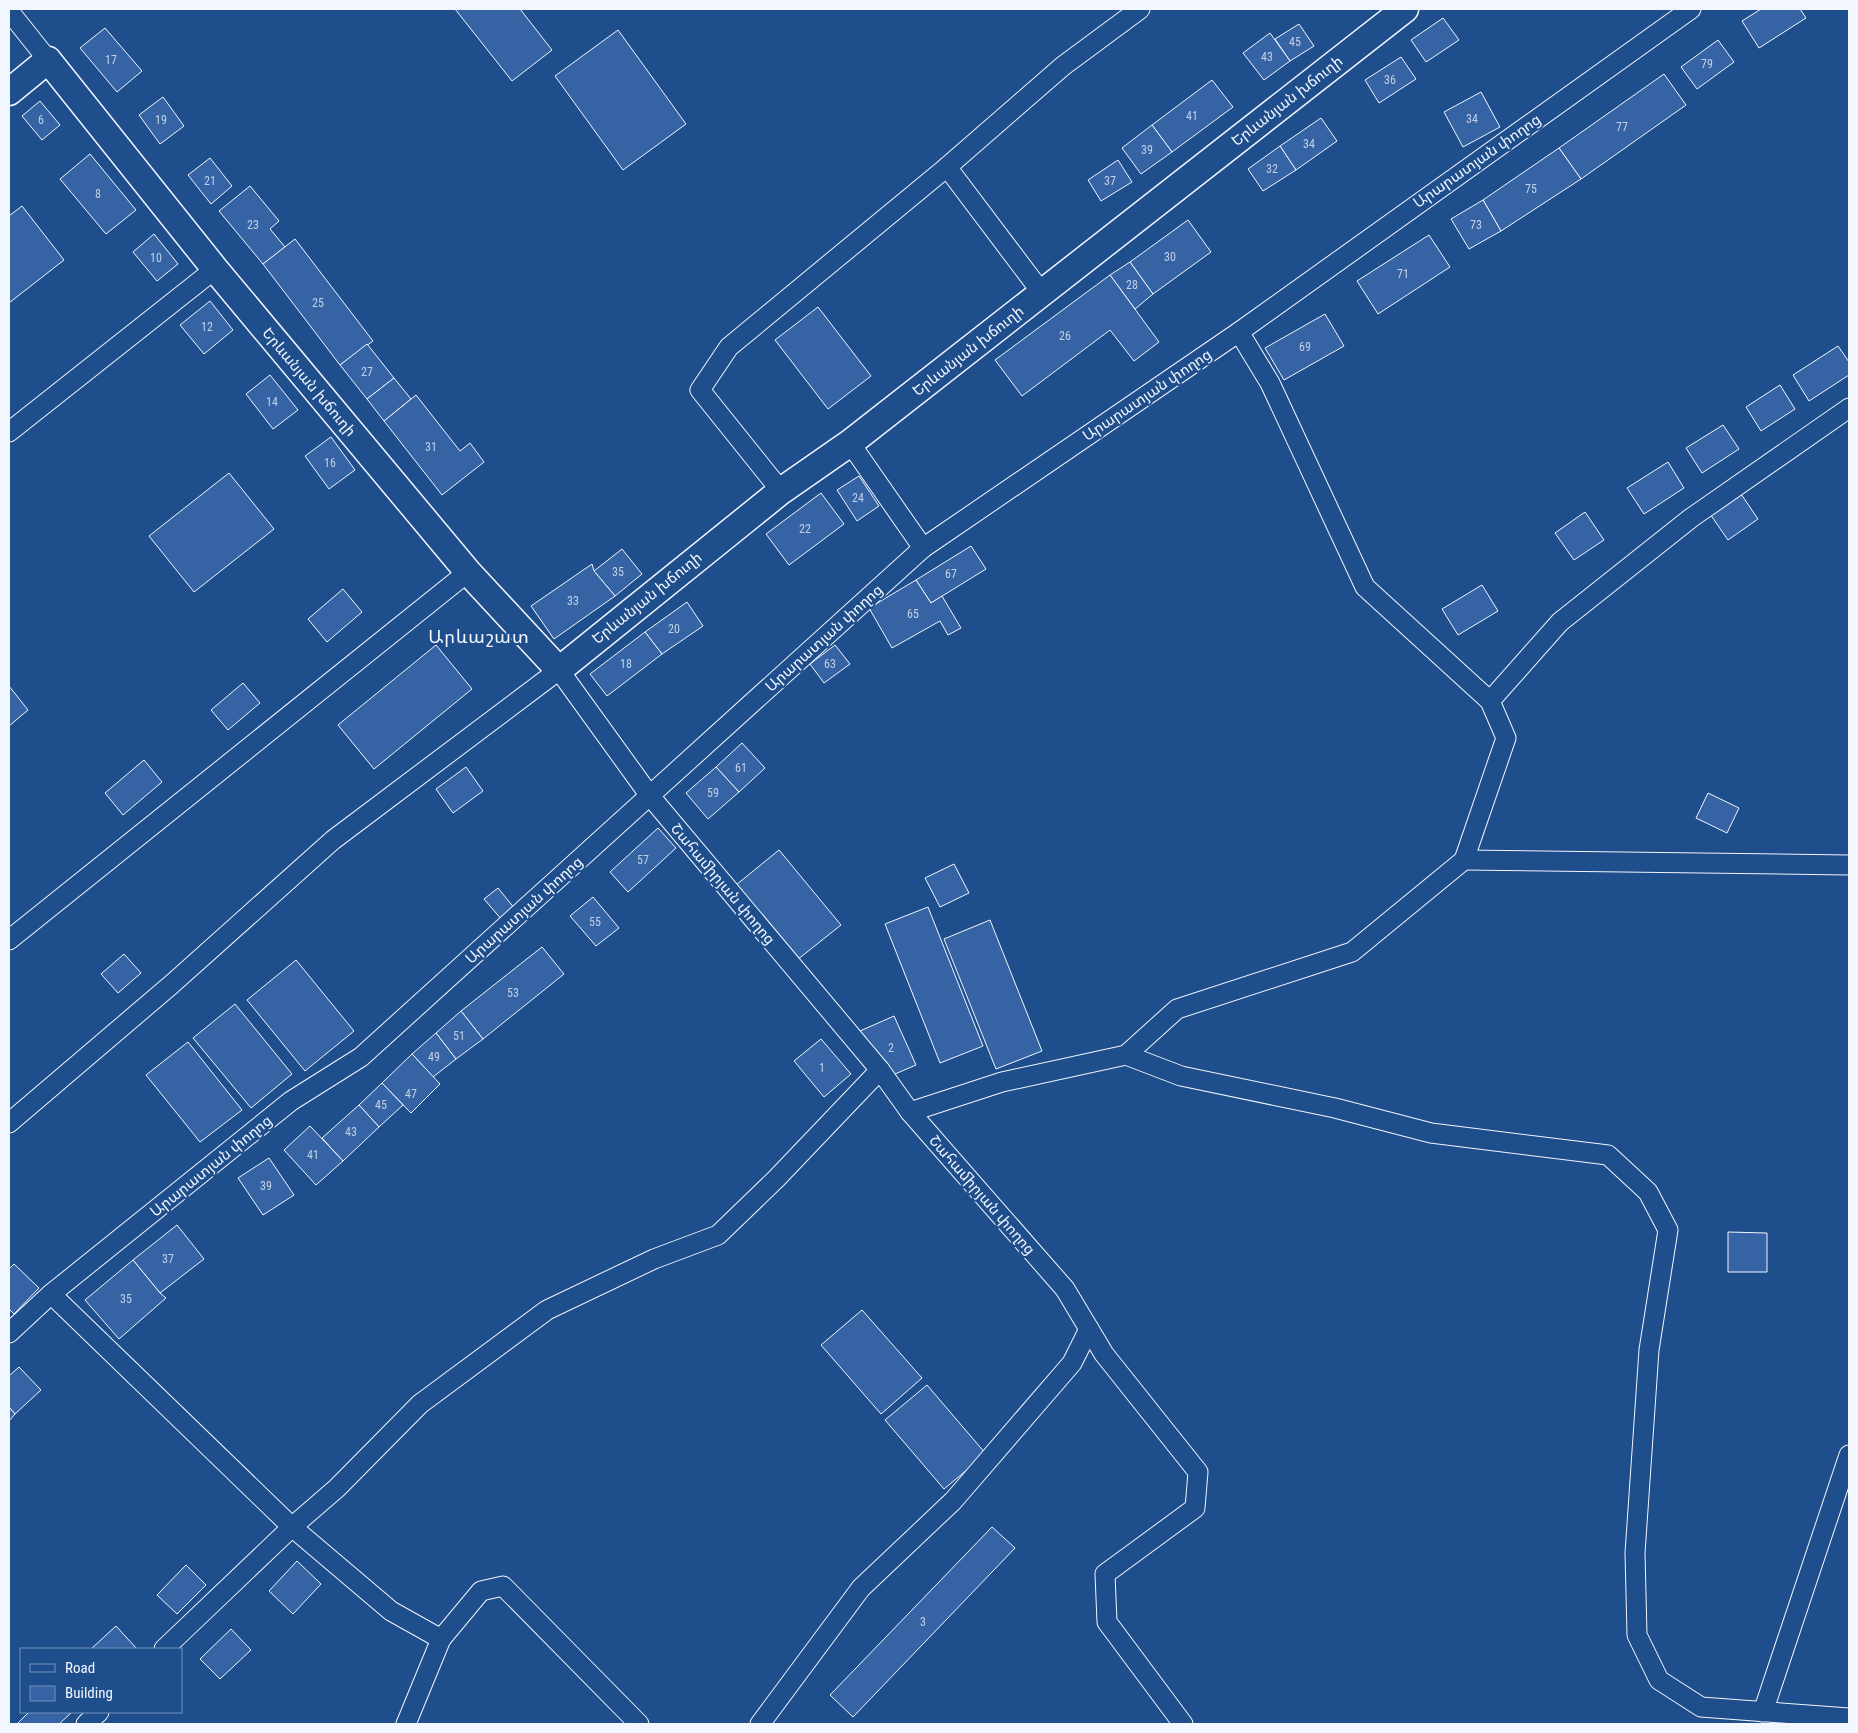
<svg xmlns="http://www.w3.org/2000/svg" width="1858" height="1733" font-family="'Roboto Condensed','Noto Sans Armenian',sans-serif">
<rect width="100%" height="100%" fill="#1f4e8c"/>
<!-- building -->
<g fill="#3563a3" stroke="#f2f6ff">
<polygon points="455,9 520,9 552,50 512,81"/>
<polygon points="1761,9 1800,9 1806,18 1759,48 1742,21"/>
<polygon points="1443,18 1459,40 1426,62 1411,40"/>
<polygon points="1299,24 1314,46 1290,61 1275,39"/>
<polygon points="105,28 142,71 117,92 80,48"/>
<polygon points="618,30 686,124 623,170 555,76"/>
<polygon points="1270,33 1290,61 1264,80 1243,53"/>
<polygon points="1718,40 1734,62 1697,89 1681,67"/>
<polygon points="1401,57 1416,79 1379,103 1365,80"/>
<polygon points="1664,74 1686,105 1581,179 1559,148"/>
<polygon points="1212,80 1233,107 1172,152 1152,125"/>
<polygon points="1481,92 1500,127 1463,147 1444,112"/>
<polygon points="163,97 184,126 160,144 139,115"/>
<polygon points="40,101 60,125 42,140 22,116"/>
<polygon points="1321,118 1337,141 1296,170 1280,146"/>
<polygon points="1152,125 1172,152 1141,174 1122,148"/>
<polygon points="1280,146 1296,170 1263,191 1248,169"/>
<polygon points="1559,148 1581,179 1501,231 1483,200"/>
<polygon points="90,154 136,210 106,234 60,179"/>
<polygon points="210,158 232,186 211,204 188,175"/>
<polygon points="1118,160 1132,182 1101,201 1088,180"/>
<polygon points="250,186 279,221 270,229 285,247 263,264 219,211"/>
<polygon points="1483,200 1501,231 1469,249 1451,219"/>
<polygon points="22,206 64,260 9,303 9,216"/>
<polygon points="1188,220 1211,252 1153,294 1130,262"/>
<polygon points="154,234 178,264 157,281 133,252"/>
<polygon points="1429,235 1450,267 1378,314 1357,281"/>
<polygon points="295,239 373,341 340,365 263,264"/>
<polygon points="1130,262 1153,294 1135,309 1110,275"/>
<polygon points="1110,275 1159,342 1134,361 1110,330 1022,396 995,360"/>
<polygon points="210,301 233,330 204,354 180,325"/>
<polygon points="818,307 871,376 828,409 775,340"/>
<polygon points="1325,314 1344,346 1284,380 1265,348"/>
<polygon points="367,344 394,378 367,399 340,365"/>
<polygon points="1838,346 1849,362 1849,375 1809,401 1793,375"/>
<polygon points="270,375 298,410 273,429 246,394"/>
<polygon points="394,378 411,399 384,421 367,399"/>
<polygon points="1780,385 1795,409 1761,431 1746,407"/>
<polygon points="416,395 460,451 470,443 484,462 442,495 384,421"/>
<polygon points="1723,425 1739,449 1702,473 1686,448"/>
<polygon points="331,437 355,470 329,489 305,456"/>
<polygon points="1668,462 1684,488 1644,514 1627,488"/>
<polygon points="229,473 274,529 194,592 149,536"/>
<polygon points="859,476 879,506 857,521 837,490"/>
<polygon points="821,493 844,524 789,565 766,534"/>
<polygon points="1741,494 1758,519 1728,540 1710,514"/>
<polygon points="1585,512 1604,540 1574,560 1555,533"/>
<polygon points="971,546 986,569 931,603 916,580"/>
<polygon points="622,549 642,574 615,596 594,571"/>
<polygon points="592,564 594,571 615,596 554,639 531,606"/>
<polygon points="916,580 931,603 942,596 961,628 948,635 940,621 892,648 869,608"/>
<polygon points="1482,585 1498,611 1458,635 1442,609"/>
<polygon points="343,589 362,612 327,642 308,619"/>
<polygon points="687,602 703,626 662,654 645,632"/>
<polygon points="645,632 662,654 607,696 590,674"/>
<polygon points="436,645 472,689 374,769 338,725"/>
<polygon points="835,645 850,664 824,683 810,664"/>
<polygon points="243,683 260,703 228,730 211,710"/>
<polygon points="9,686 28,710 9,726"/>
<polygon points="742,743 765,768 739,792 716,767"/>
<polygon points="144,760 162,782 123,815 105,793"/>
<polygon points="466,767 483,791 453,813 436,789"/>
<polygon points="716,767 739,792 708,819 686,793"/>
<polygon points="1708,793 1739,808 1727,833 1696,818"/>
<polygon points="658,828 676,848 628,892 610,872"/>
<polygon points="779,850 841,925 797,960 736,885"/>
<polygon points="954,864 969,893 940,907 925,878"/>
<polygon points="498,888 515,909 502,920 484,899"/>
<polygon points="593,897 619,928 596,946 570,916"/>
<polygon points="928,907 983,1046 940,1063 885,924"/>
<polygon points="990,920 1042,1051 996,1069 944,939"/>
<polygon points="542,947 564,974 483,1039 461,1011"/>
<polygon points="124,954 141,973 118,993 101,974"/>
<polygon points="296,960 354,1031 305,1071 247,1000"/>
<polygon points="235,1004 292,1074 251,1108 193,1038"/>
<polygon points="461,1011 483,1039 456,1059 436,1033"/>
<polygon points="894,1016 916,1065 895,1074 860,1031"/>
<polygon points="436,1033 456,1059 433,1077 412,1054"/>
<polygon points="821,1039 851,1074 824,1097 794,1061"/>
<polygon points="188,1042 242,1110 200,1142 146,1075"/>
<polygon points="412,1054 440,1084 411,1113 382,1083"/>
<polygon points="382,1083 403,1105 379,1127 359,1105"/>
<polygon points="359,1105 379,1127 343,1161 322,1138"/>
<polygon points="310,1126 343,1161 316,1185 284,1150"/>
<polygon points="269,1158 294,1195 263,1215 238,1178"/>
<polygon points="177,1225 204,1259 160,1293 133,1260"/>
<polygon points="1728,1232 1767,1233 1767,1272 1728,1272"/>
<polygon points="133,1260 160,1293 166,1298 119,1339 85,1300"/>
<polygon points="14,1264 39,1288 14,1314 9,1309 9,1269"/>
<polygon points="862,1310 922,1378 881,1414 821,1345"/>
<polygon points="19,1367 41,1390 15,1414 9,1407 9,1376"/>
<polygon points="927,1385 986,1454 944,1489 885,1420"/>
<polygon points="9,1407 15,1414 9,1421"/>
<polygon points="992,1527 1015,1548 853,1717 830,1695"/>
<polygon points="297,1561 321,1584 293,1614 269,1591"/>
<polygon points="186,1565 206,1585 177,1614 157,1595"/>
<polygon points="116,1626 137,1649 91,1649"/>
<polygon points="231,1629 251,1650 220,1679 200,1659"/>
<polygon points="29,1712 72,1712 59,1724 20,1724 18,1723"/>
</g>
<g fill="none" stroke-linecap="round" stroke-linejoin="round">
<!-- minor casing -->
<g stroke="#f2f6ff" stroke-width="21">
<g id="minor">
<polyline points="9,11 48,60"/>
<polyline points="947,167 1042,293"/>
<polyline points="9,432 215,269"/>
<polyline points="850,443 923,548"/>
<polyline points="781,491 700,390 729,347 947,167 1063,66 1140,9"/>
<polyline points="1490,701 1560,622 1691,518 1849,408"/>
<polyline points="1464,860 1849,865"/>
<polyline points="9,940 468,572"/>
<polyline points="1126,1055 1181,1076 1335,1108 1431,1133 1608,1155 1648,1192 1668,1230 1649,1350 1635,1553 1637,1635 1659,1680 1701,1707 1849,1718"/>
<polyline points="910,1112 1002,1082 1126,1055 1177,1009 1352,952 1464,860 1506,738 1490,701 1365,587 1270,383 1239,332"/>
<polyline points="9,1123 172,984 333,840 559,670 650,796 880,1070 910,1112 1065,1289 1104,1354 1198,1472 1195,1508 1105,1574 1107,1622 1183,1724"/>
<polyline points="51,1294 292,1527 391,1611 441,1639"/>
<polyline points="9,1333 51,1294 291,1101 361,1057 923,548 1239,332 1691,9"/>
<polyline points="164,1649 292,1527 337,1488 420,1404 547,1310 654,1259 718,1235 776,1179 880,1070"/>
<polyline points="1763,1712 1849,1455"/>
<polyline points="86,1724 99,1712"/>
<polyline points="406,1724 441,1639 481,1591 503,1586 639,1724"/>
<polyline points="760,1724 861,1588 953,1501 1072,1363 1089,1329"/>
</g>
</g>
<!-- secondary casing -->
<g stroke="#f2f6ff" stroke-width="29">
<polyline id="secondary" points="9,92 48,60 215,269 468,572 559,670 781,491 850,443 1405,9"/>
</g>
<!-- minor -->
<use href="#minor" stroke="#1f4e8c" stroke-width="19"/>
<!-- secondary -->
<use href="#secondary" stroke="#1f4e8c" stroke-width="26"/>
</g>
<g text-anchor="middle" stroke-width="4" stroke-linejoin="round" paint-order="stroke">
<!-- number labels -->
<g font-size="12" fill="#c3d1e8">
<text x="1295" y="46">45</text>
<text x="1267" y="61">43</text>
<text x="111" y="64">17</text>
<text x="1707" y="68">79</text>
<text x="1390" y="84">36</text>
<text x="1192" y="120">41</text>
<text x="1472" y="123">34</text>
<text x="41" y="124">6</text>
<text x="161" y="124">19</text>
<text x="1622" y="131">77</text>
<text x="1309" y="148">34</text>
<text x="1147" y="154">39</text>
<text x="1272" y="173">32</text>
<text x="210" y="185">21</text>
<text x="1110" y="185">37</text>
<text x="1531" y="193">75</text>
<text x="98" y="198">8</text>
<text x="253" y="229">23</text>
<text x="1476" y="229">73</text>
<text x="1170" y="261">30</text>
<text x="156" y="262">10</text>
<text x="1403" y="278">71</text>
<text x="1132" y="289">28</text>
<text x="318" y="307">25</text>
<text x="207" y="331">12</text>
<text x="1065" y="340">26</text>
<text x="1305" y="351">69</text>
<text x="367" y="376">27</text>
<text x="272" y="406">14</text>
<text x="431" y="451">31</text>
<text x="330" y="467">16</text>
<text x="858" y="502">24</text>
<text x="805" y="533">22</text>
<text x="618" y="576">35</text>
<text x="951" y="578">67</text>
<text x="573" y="605">33</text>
<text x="913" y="618">65</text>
<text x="674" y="633">20</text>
<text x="626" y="668">18</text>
<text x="830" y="668">63</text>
<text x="741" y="772">61</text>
<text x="713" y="797">59</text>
<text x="643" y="864">57</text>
<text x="595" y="926">55</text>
<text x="513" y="997">53</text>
<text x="459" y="1040">51</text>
<text x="891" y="1052">2</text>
<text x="434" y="1061">49</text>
<text x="822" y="1072">1</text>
<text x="411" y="1098">47</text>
<text x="381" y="1109">45</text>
<text x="351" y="1136">43</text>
<text x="313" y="1159">41</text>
<text x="266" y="1190">39</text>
<text x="168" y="1263">37</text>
<text x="126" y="1303">35</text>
<text x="923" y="1626">3</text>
</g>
<!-- street labels -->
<g font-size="15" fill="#f2f6ff" stroke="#1f4e8c">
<text transform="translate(1287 101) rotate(-38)" y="5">Երևանյան խճուղի</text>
<text transform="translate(1477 161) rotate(-35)" y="5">Արարատյան փողոց</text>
<text transform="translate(968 351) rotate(-38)" y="5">Երևանյան խճուղի</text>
<text transform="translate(309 382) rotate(50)" y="5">Երևանյան խճուղի</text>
<text transform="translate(1147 395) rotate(-34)" y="5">Արարատյան փողոց</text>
<text transform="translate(647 598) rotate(-39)" y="5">Երևանյան խճուղի</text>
<text transform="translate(824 638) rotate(-42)" y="5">Արարատյան փողոց</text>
<text transform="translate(723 884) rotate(50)" y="5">Շահամիրյան փողոց</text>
<text transform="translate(524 910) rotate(-42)" y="5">Արարատյան փողոց</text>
<text transform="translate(211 1166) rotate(-39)" y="5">Արարատյան փողոց</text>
<text transform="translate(982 1195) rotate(49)" y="5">Շահամիրյան փողոց</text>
</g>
<!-- quarter labels -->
<g font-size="18" letter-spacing="1" fill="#f2f6ff" stroke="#1f4e8c">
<text x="479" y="643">Արևաշատ</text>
</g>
</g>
<!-- border -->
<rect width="1858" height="1733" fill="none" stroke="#f2f6ff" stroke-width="20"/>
<!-- legend -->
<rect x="20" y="1648" width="162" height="65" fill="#1f4e8c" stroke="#7391ba"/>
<rect x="30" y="1664" width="25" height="8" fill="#1f4e8c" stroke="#7391ba"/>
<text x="65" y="1673" font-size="15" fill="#f2f6ff">Road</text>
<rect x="30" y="1686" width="25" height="15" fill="#3563a3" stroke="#7391ba"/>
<text x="65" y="1698" font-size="15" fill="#f2f6ff">Building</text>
</svg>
